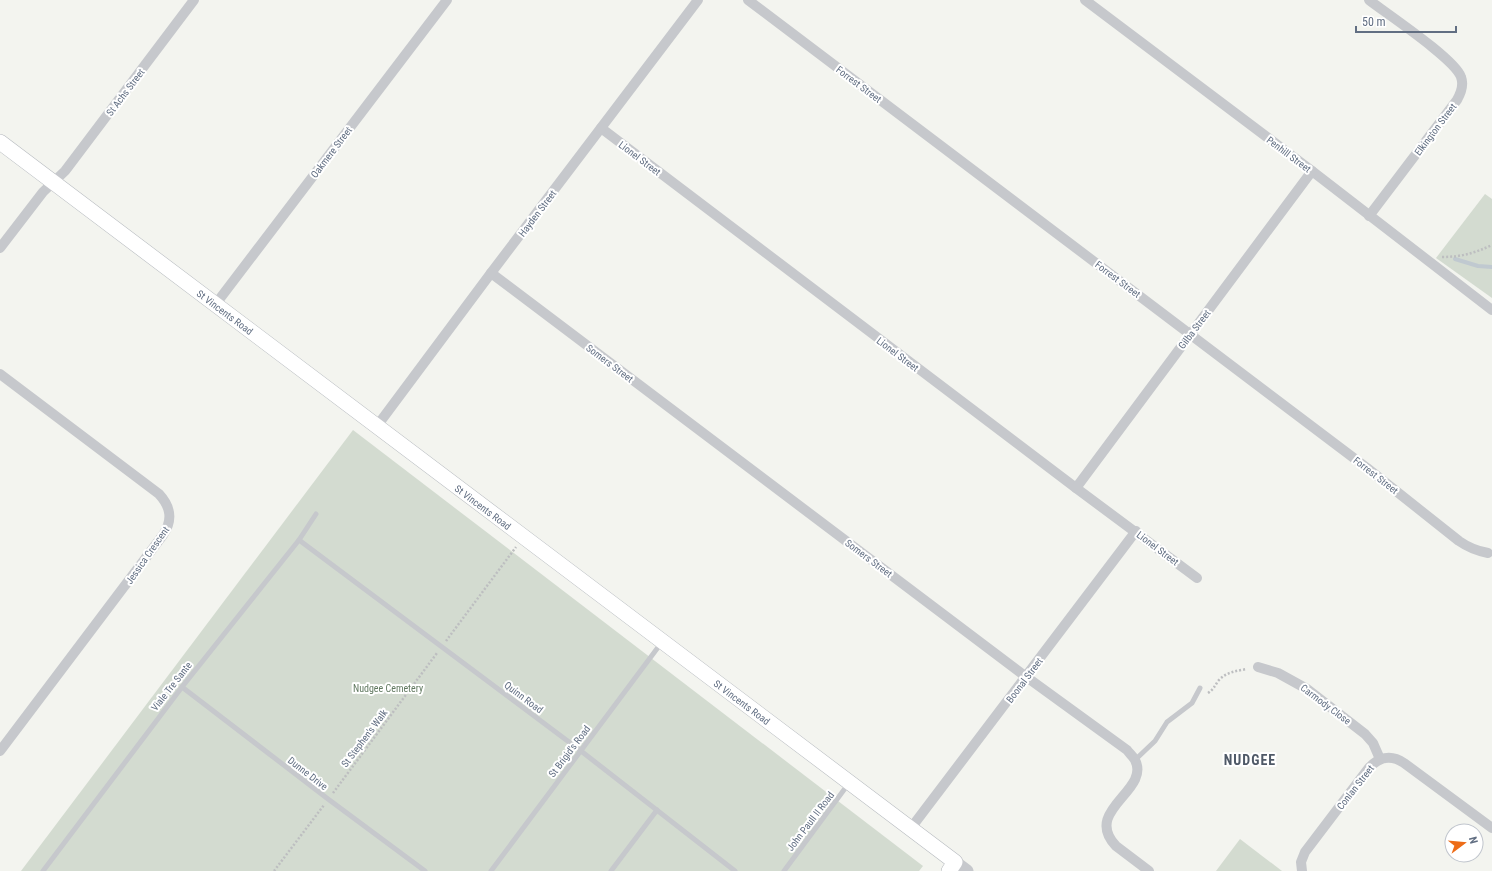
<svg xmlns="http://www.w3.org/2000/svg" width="1492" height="871" font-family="'Roboto Condensed',sans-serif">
<rect width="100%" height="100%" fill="#f3f4ef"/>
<!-- green -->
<g fill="#d3dbd0">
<polygon points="1485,194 1492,199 1492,298 1436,258"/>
<polygon points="353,430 923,866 919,871 21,871"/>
<polygon points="1240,839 1282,871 1216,871"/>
</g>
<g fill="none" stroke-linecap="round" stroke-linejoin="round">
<!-- stream -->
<polyline stroke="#c0c9d0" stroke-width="4" points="1455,259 1478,266 1492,267"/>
<!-- secondary casing -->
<g stroke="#b5b9be" stroke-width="16">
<polyline id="secondary" points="0,142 955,862 949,871"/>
</g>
<!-- path -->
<g stroke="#bdbec0" stroke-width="2.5" stroke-dasharray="2 2" stroke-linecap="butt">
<path d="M1442,257C1461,257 1475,253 1492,245"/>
<polyline points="446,641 516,547"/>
<path d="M1208,693C1213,690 1215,686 1218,681C1226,672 1236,671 1247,669"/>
<polyline points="333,793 437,653"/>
<polyline points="274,871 324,805"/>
</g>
<!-- service -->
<g stroke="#c6c8cc" stroke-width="5">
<polyline points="299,540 581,751 735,871"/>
<polyline points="182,687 328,799 425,871"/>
<polyline points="1135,760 1155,741 1167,722 1192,703 1200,688"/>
<polyline points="43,871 182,687 299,540 316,514"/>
<polyline points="491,871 662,642"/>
<polyline points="611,871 657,810"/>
<polyline points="784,871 849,783"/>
</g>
<!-- minor -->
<g stroke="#c6c8cc" stroke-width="10">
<path d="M748,0L1367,468L1459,541C1469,548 1477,551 1488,553"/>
<polyline points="1085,0 1312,171 1492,310"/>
<path d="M1369,0C1387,14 1455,59 1461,77C1464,85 1461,93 1457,100L1369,216"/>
<polyline points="601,128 1076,488 1197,578"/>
<polyline points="0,248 43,192 65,171 194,0"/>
<path d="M491,273L1021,673L1127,750C1129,753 1133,756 1135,760C1151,791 1082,810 1116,846L1149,871"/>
<polyline points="215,305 447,0"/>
<path d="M0,374L159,494C171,507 173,520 163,535L0,751"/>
<polyline points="377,426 491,273 698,0"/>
<polyline points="1076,488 1312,171"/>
<polyline points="1258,667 1278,673 1307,689 1365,734 1373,743 1380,759"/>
<polyline points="911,828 1136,531"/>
<path d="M1302,871L1301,862L1305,852L1368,769C1378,757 1391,754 1404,763L1492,828"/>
</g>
<!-- tertiary -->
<polyline stroke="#c6c8cc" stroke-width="13" points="955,862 967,871"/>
<!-- secondary -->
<use href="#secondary" stroke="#fff" stroke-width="15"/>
</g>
<g text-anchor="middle" stroke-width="4" stroke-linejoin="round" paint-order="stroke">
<!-- street labels -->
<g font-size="10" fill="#616e82" stroke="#fff">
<text transform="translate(859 84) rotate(37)" y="4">Forrest Street</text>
<text transform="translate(125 92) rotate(-53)" y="4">St Achs Street</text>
<text transform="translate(1435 129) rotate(-53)" y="4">Elkington Street</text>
<text transform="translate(331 152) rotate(-53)" y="4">Oakmere Street</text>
<text transform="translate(1289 154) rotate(37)" y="4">Penhill Street</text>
<text transform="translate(640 158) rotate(37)" y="4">Lionel Street</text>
<text transform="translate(537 213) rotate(-53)" y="4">Hayden Street</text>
<text transform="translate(1118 279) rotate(37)" y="4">Forrest Street</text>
<text transform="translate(225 312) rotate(37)" y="4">St Vincents Road</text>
<text transform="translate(1194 329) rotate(-53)" y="4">Gilba Street</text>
<text transform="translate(898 354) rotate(37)" y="4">Lionel Street</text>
<text transform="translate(610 363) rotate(37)" y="4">Somers Street</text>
<text transform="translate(1376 475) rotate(38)" y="4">Forrest Street</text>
<text transform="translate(483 507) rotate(37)" y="4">St Vincents Road</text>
<text transform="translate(1158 548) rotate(37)" y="4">Lionel Street</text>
<text transform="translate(147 555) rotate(-55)" y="4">Jessica Crescent</text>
<text transform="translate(869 558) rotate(37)" y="4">Somers Street</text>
<text transform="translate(1024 680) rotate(-53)" y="4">Boonal Street</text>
<text transform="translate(171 686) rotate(-52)" y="4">Viale Tre Sante</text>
<text transform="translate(524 697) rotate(37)" y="4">Quinn Road</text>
<text transform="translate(742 702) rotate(37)" y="4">St Vincents Road</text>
<text transform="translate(1326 704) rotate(37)" y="4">Carmody Close</text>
<text transform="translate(364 738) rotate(-53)" y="4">St Stephen's Walk</text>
<text transform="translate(569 751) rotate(-53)" y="4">St Brigid's Road</text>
<text transform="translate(308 773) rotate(38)" y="4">Dunne Drive</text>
<text transform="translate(1355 787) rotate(-52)" y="4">Conlan Street</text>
<text transform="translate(810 821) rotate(-53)" y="4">John Paull II Road</text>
</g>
<!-- park labels -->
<g font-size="10" fill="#617960" stroke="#fff">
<text x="388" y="692">Nudgee Cemetery</text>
</g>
<!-- district labels -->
<g font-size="14" font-weight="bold" letter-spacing="1" fill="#4f5967" stroke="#fff">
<text x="1250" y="765">NUDGEE</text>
</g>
</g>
<!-- north arrow -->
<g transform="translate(1464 843) rotate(74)"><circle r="19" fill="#ffffff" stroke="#c0c5cd"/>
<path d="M0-3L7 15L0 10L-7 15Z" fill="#ed6c17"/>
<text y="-6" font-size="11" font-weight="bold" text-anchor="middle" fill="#616e82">N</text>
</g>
<!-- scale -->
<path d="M1356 26v6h100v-6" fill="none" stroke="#616e82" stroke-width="2"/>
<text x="1362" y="26" font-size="12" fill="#616e82" stroke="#ffffff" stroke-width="3" paint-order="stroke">50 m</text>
</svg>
